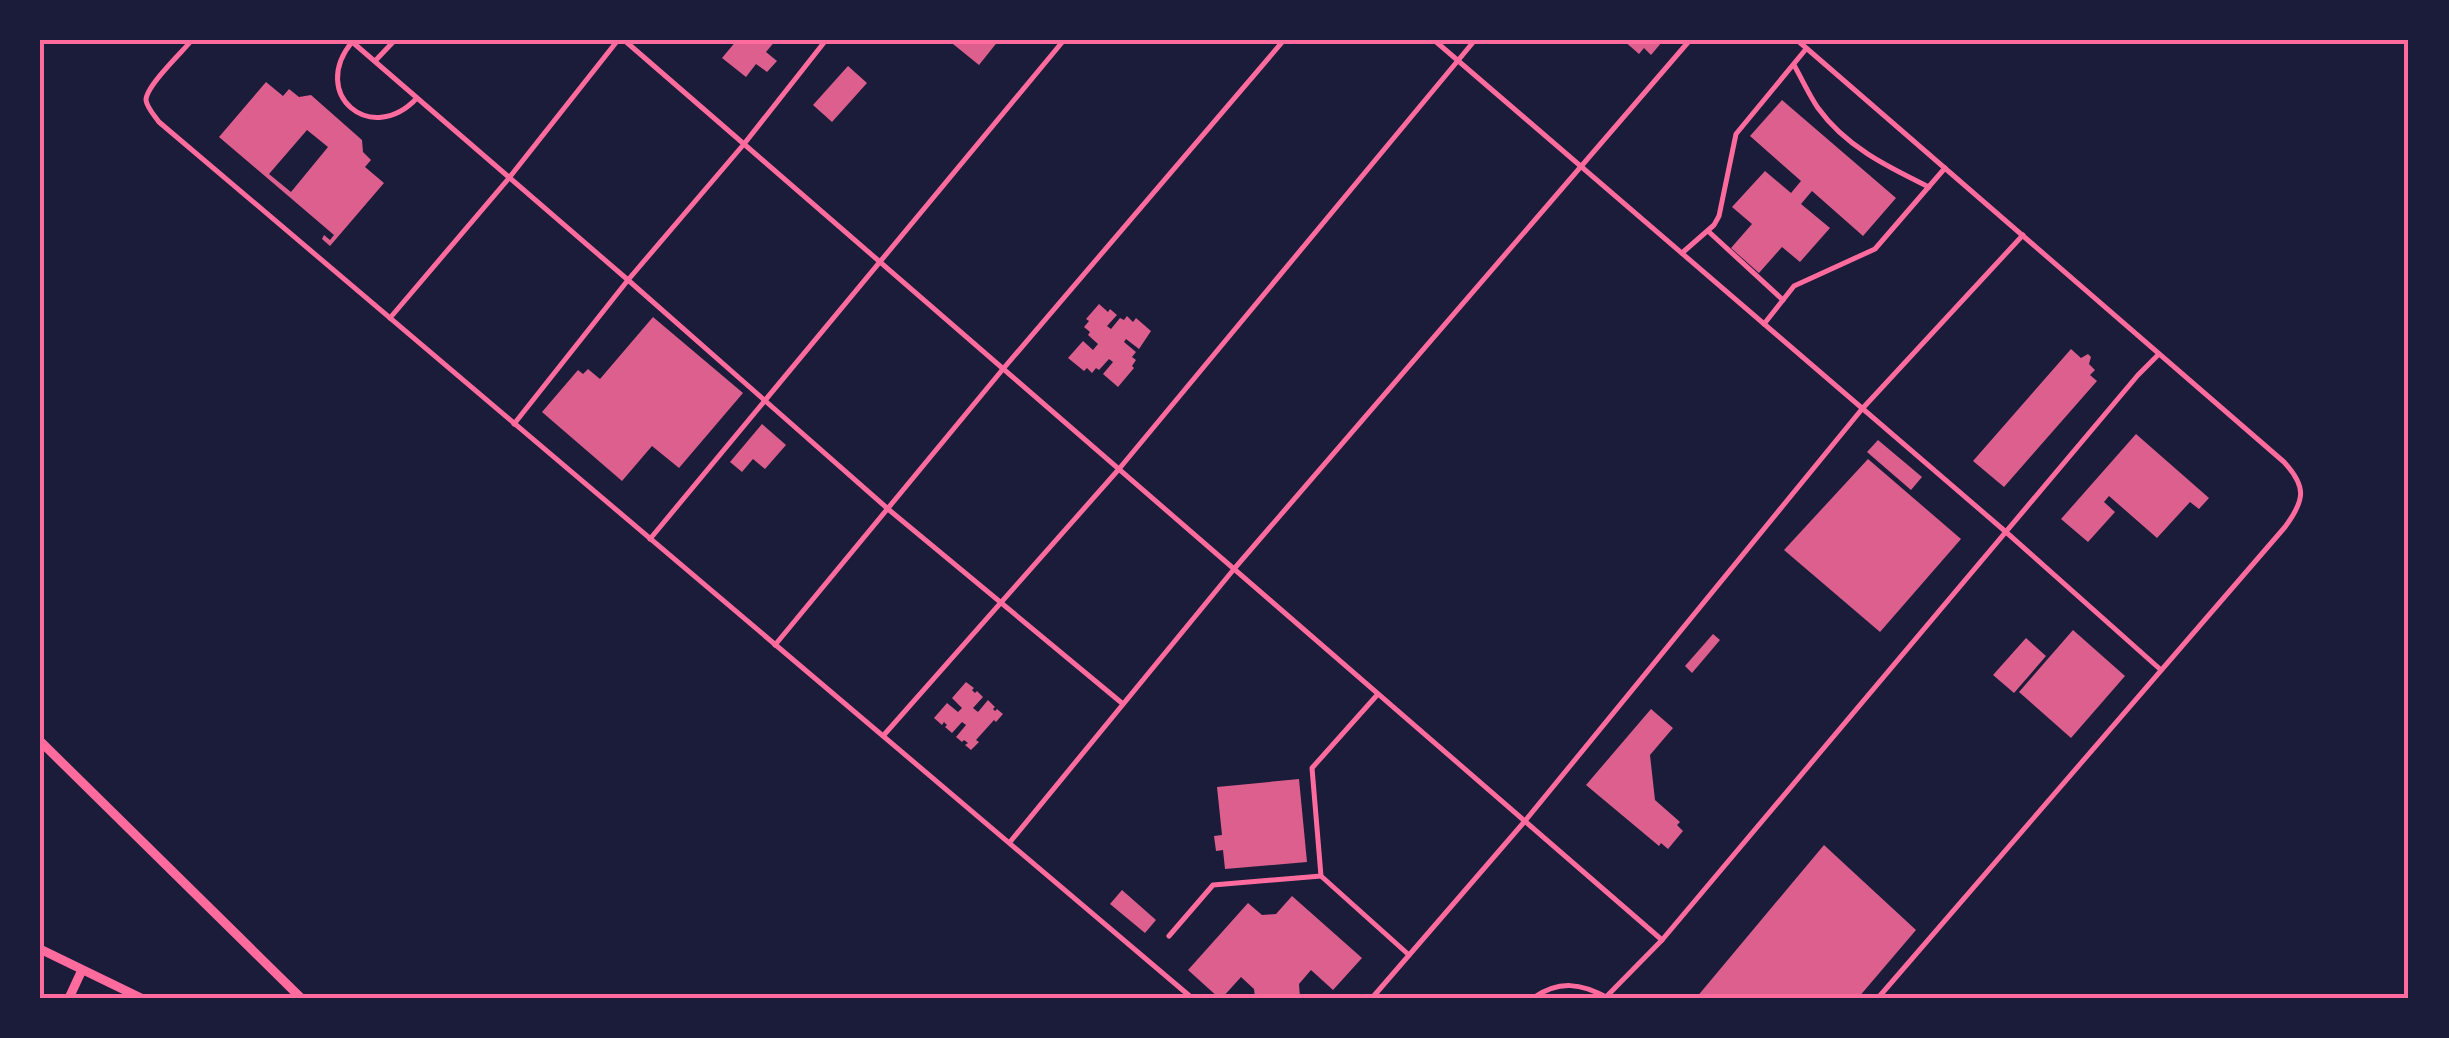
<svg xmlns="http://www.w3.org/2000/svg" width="2449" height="1038" font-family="Overpass,sans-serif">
<rect width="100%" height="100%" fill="#1b1b3a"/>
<!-- building -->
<g fill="#dd5f8e" fill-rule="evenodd">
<polygon points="737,40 776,40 766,52 777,61 767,72 756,64 746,77 722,58"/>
<polygon points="948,40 999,40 979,65"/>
<polygon points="1623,40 1660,40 1662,42 1651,55 1644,48 1639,54"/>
<polygon points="848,66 867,83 832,122 813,105"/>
<path d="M266,82L283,96L289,89L299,97L311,95L362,140L363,152L371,160L365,167L384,183L330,246L322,239L324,235L330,240L334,235L219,137ZM307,130L328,147L291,192L269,174Z"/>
<polygon points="1782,100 1896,198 1863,236 1812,191 1801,204 1830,228 1800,262 1782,247 1759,273 1731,248 1752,224 1732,207 1765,171 1791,193 1801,181 1750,136"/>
<polygon points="1099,304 1108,312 1110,309 1117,315 1107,326 1111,329 1120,318 1124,320 1127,316 1133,322 1136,318 1151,331 1139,349 1126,339 1124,342 1136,352 1132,357 1136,360 1132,366 1134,368 1118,387 1103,374 1113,362 1109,359 1099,370 1096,368 1092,373 1087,368 1084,371 1068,358 1083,341 1093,350 1098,344 1088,335 1090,332 1084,327 1089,321 1086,319"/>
<polygon points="653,317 743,393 679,468 652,446 622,481 542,412 578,370 583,374 588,369 600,379"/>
<polygon points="2071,349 2081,358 2088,354 2091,357 2089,364 2095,370 2090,375 2097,381 2004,487 1973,461"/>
<polygon points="762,424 786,445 765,469 753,459 742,472 730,462"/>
<polygon points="2136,434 2209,498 2199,509 2190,502 2157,538 2109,496 2104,502 2115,512 2088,542 2061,519"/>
<polygon points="1878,440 1922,477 1911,490 1867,452"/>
<polygon points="1868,459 1961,539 1880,632 1784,550"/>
<polygon points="2073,630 2125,676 2071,738 2019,692"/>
<polygon points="1713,634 1720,640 1692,673 1685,666"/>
<polygon points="2026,638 2046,656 2014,693 1993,675"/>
<polygon points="966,682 974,688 972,690 975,693 977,691 983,697 973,708 978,712 988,700 995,707 993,709 995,711 997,709 1003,714 996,722 994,720 976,740 979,742 971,750 965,745 968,743 964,740 962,742 956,737 966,725 962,722 952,733 945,727 947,725 944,722 942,725 934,718 947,703 958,712 962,708 952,698"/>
<polygon points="1651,709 1673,728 1650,755 1655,800 1680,822 1677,825 1683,831 1668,849 1661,843 1659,846 1586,785"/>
<polygon points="1299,779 1307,862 1225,869 1223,850 1216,851 1214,836 1222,835 1217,787"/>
<polygon points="1824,845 1916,930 1858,998 1696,998"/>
<polygon points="1122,890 1156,920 1145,933 1110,904"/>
<polygon points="1292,896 1362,958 1333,990 1311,970 1299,984 1300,998 1255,998 1254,989 1241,977 1222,998 1219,998 1188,970 1248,903 1262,915 1276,914"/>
</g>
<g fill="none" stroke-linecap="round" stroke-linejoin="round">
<!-- service -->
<g stroke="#ff6b9d" stroke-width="5">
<path d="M192,40C182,52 146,86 146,100C147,108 155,116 159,122L1192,998"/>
<polyline points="350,40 628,280 888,509 1123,704"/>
<polyline points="624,40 1662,940"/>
<polyline points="1434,40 2006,532 2161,670"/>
<path d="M1797,40L2284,462C2307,487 2305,500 2285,527L1878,998"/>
<path d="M352,42C309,94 371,147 417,98"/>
<polyline points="375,61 395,40"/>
<path d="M1794,65C1802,79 1809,95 1818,108C1846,147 1888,167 1929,187"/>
<polyline points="1708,231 1783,300"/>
<polyline points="1682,253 1714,225 1719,216 1736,134 1806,49"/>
<polyline points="390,318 509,178 618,40"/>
<polyline points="1764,324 1794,286 1875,249 1945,168"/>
<polyline points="514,424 628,280 744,144 826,40"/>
<polyline points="650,539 1064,40"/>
<polyline points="775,645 1003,369 1284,40"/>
<polyline points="1378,694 1312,768 1321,876 1409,955"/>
<polyline points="883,736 1119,469 1475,40"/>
<polyline points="1010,842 1234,569 1690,40"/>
<polyline points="1169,936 1213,885 1321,876"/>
<polyline points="1607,996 1662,940 2138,375 2159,354"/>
<polyline points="1372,998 1525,821 1862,409 2023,235"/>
<path d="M1533,998C1559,980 1581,983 1608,998"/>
</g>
<!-- minor -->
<g stroke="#ff6b9d" stroke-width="9">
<polyline points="40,741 301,998"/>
<polyline points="40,949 141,998"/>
<polyline points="69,998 82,970"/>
</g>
</g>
<!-- border -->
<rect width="2449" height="1038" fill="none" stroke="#1b1b3a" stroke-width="85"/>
<rect x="42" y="42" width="2364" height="954" fill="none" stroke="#ff6b9d" stroke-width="4"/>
</svg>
